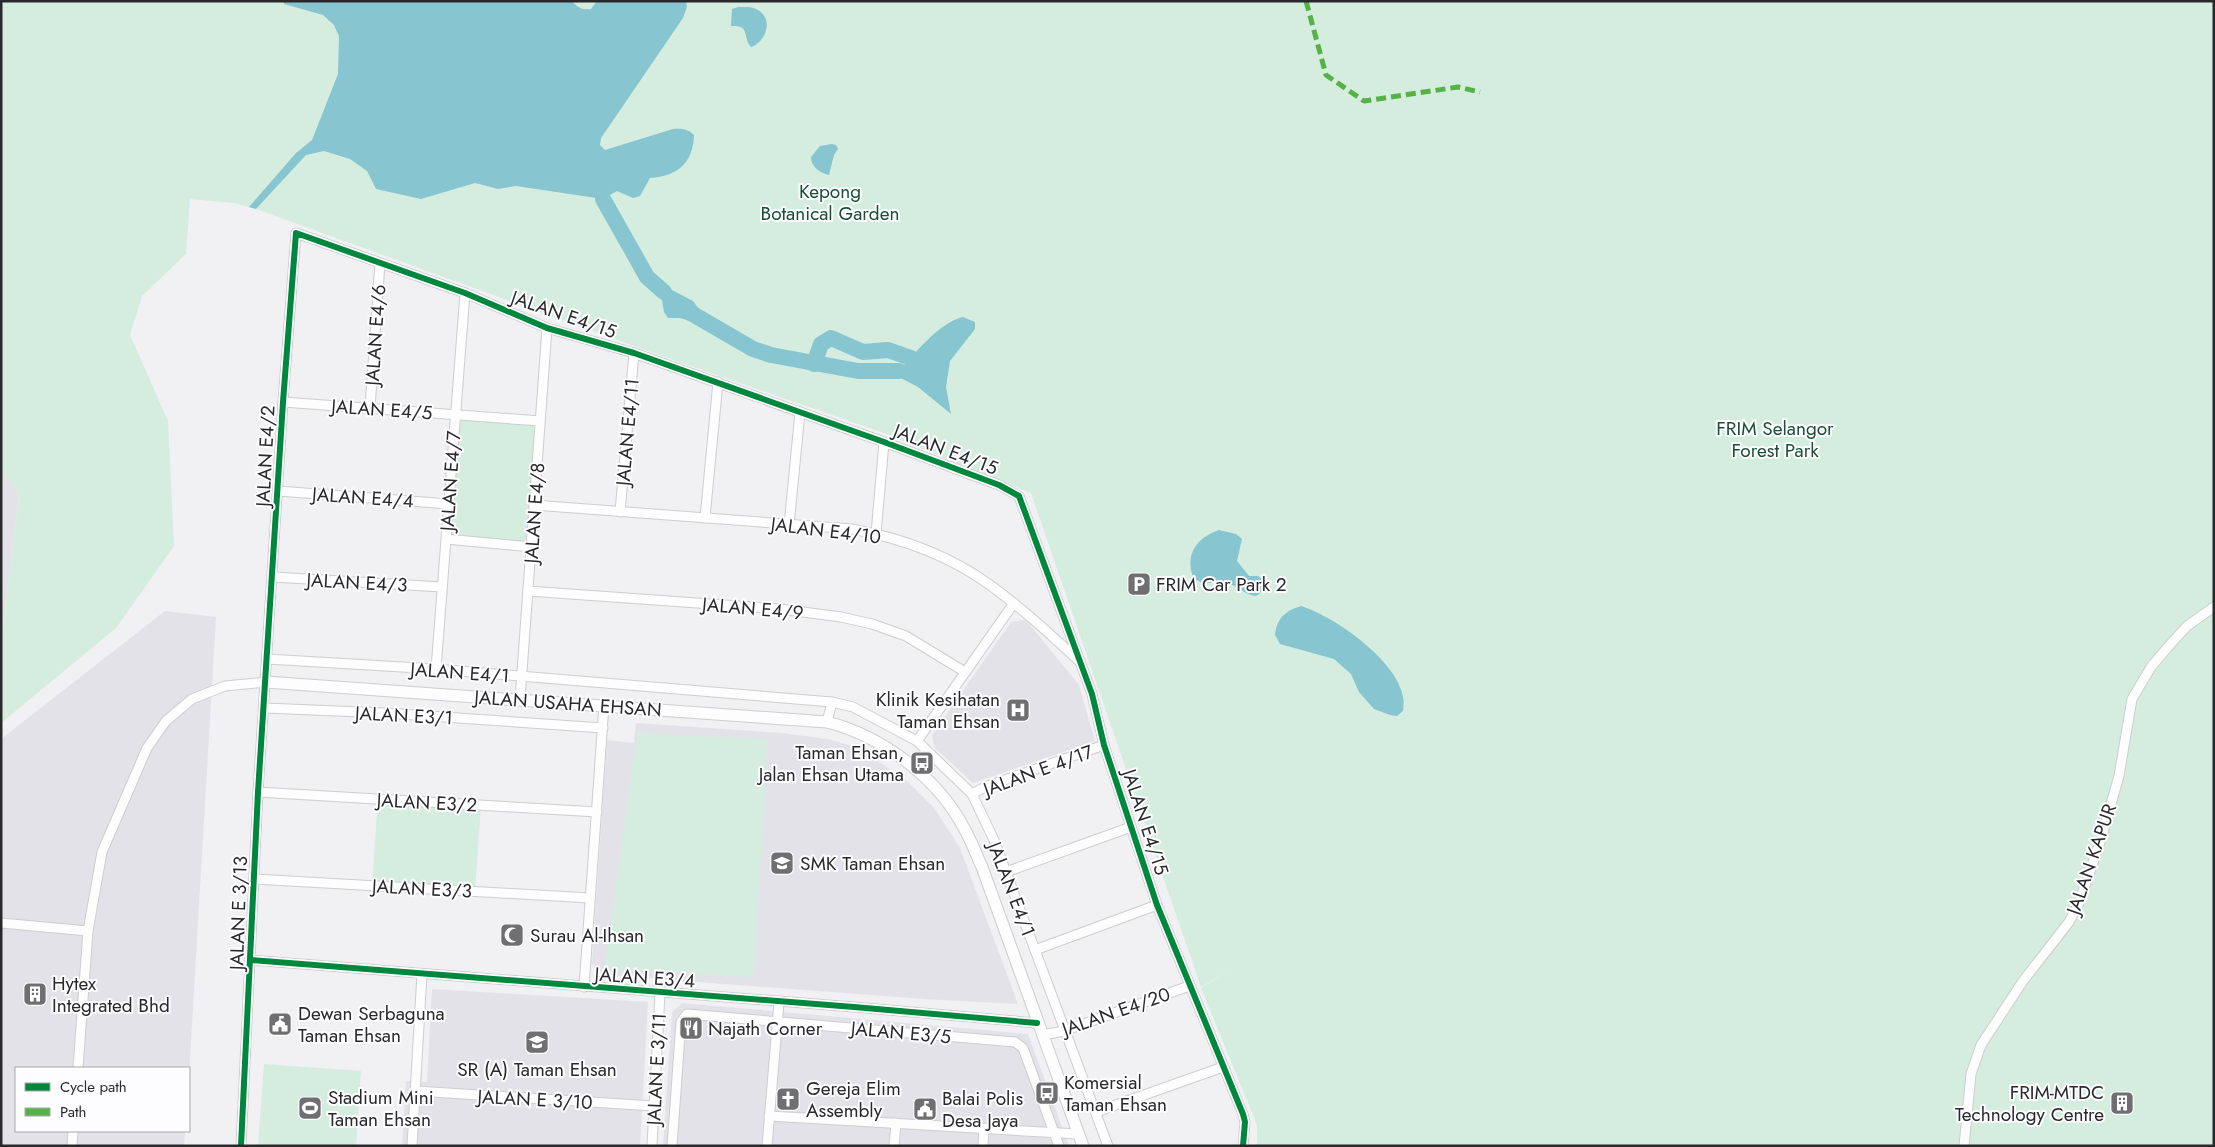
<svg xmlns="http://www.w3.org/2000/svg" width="2215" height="1147" font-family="Jost,sans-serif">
<rect width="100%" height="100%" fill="#f1f0f2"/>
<!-- built -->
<g fill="#e4e2e9">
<polygon points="1,468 19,496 3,628 1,630"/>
<polygon points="165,611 216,617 189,1075 189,1068 16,1068 16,1131 185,1131 184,1146 1,1146 1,739"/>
<polygon points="1026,620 1079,685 1095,741 973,783 934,747 932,735 1011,622"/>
<polygon points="636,723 781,733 828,739 852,746 875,759 907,781 934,808 960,848 1018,1004 924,999 607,975 599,973 592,964 607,740 634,743"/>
<polygon points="432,989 648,1002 640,1146 402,1146 406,1081 427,1082"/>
<polygon points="682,1003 1028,1034 1069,1146 663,1146 672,1012"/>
</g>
<!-- green -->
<g fill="#d4eddf">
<polygon points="1,1 2214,1 2214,1146 1257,1146 1257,1125 1201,988 1232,969 1201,987 1031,493 881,432 659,355 256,209 234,203 190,199 186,254 142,296 130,335 168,421 174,546 116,628 1,723 1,630 3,628 19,496 1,468"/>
<polygon points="455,415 540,421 531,547 446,539"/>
<polygon points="637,733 768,739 754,977 605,968"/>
<polygon points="378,799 481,805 475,891 372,886"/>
<polygon points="264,1064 361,1071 356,1146 258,1146"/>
</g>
<!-- water -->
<g fill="#87c5d1">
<path d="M284,1H572C578,8 582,10 591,9L597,1H686L687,7L683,18L601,138L600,145L605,150L673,129C682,128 688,129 694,135C693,163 678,176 650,178L640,196L633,198L617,191L603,199L516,186L498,189L475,183L421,199L376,189L367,171L350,159L324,151L306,155L256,209L249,207L296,153L312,140L338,74L339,36L334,25L323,15L284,4Z"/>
<path d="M738,7C745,7 752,6 758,10C774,19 766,42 751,47C742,36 751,25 731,26L732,9Z"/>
<path d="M832,144L836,145L838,149L834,155L829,175C820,173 811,167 811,157L820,146Z"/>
<polygon points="647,277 693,301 710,324 703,325 680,318 668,318 664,312 662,300"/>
<path d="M963,317L975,322V329L950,361L946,387L951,414L918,387L895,375C912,357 939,322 963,317Z"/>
<path d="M1219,530L1236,534L1242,539L1237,561L1249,576H1258L1262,579C1264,587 1263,592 1256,596C1245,595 1238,586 1227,583C1215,579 1204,588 1193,577C1185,553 1197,538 1219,530Z"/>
<path d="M1301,606C1335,616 1413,670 1403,711L1397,716L1390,715L1374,709L1359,692L1351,674L1334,659L1280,644L1275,635C1277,618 1285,611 1301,606Z"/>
</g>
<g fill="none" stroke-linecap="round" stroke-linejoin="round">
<!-- river -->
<g stroke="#87c5d1" stroke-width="16">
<polyline points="603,199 647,277 664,292"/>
<polyline points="691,313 753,349 771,355 858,371 899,371"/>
<polyline points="814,364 821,344 831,338 863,352 888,350 911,358"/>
</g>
<!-- minor casing -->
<g stroke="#cecdcf" stroke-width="11">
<g id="minor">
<polyline points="283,402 540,421"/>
<polyline points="370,408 380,263"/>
<polyline points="278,491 449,504"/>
<path d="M534,505L852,529C901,538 950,556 990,585C1022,608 1050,634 1078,660"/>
<polyline points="620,512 634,353"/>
<polyline points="705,518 718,382"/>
<polyline points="789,525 800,412"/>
<polyline points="876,534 884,442"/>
<polyline points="446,539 531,547"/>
<polyline points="273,577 442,587"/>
<polyline points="528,591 780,609 841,617 872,624 906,636 965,672"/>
<polyline points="267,659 436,669 832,702 853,707 917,741 972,794 994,840 1108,1146"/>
<polyline points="436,669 465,293"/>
<polyline points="520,699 547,328"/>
<polyline points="264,708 385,713 603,728"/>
<polyline points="827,722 832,702"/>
<polyline points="917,741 1014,603"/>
<polyline points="258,792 597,812"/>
<polyline points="972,794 985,787 1104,745"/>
<polyline points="1006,872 1131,827"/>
<polyline points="254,879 590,898"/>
<polyline points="1,923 88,931"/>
<polyline points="1035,950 1157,905"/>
<polyline points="251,960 854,1007 1037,1023"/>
<polyline points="584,987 604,705"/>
<polyline points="1043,1035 1064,1031 1189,986"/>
<polyline points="78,1068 88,931 102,852 147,748 166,721 192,699 225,686 266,682"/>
<polyline points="416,1091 654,1106"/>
<polyline points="1096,1112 1223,1067"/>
<polyline points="769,1116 1078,1134"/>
<polyline points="72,1146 73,1131"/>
<polyline points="241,1146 258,792 283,402 296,233 465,293 547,328 634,353 884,442 999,485 1019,496 1092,694 1104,745 1157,905 1243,1114 1245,1122 1243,1146"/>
<polyline points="412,1146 422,974"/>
<polyline points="652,1146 660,993"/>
<polyline points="672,1146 681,1022 687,1014 1015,1042 1023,1048 1059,1146"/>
<polyline points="767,1146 779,1002"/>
<polyline points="894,1146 896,1123"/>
<polyline points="983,1146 984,1128"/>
<polyline points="1964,1146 1971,1074 1981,1045 2023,981 2069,922 2079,903 2100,842 2119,776 2132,699 2151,667 2167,648 2187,626 2214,607"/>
</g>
</g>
<!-- tertiary casing -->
<g stroke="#cecdcf" stroke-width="13">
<path id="tertiary" d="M266,682L827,722C882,736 937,777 964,828C971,840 976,854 982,867L1083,1146"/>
</g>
<!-- minor -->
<use href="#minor" stroke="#fdfdfd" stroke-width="9"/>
<!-- tertiary -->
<use href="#tertiary" stroke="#fdfdfd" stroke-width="11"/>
<!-- quiet -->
<polyline stroke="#56b246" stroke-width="5" stroke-dasharray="10 5" stroke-linecap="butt" points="1306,1 1326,75 1364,101 1458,87 1480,92"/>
<!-- cycleway casing -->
<g stroke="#fdfdff" stroke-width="9">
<g id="cycleway">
<polyline points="251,960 854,1007 1037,1023"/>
<polyline points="241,1146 258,792 283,402 296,233 465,293 547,328 634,353 884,442 999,485 1019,496 1092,694 1104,745 1157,905 1243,1114 1245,1122 1243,1146"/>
</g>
</g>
<!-- cycleway -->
<use href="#cycleway" stroke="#00873e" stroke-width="6"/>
</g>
<!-- icons -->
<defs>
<g id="parking-square" transform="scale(1.25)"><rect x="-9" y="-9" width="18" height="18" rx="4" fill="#6f6e70" stroke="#fdfdff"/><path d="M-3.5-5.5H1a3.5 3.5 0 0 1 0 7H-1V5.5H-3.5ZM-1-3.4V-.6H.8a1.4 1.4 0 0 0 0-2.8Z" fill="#fff"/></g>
<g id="hospital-square" transform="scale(1.25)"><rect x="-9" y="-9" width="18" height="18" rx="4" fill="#6f6e70" stroke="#fdfdff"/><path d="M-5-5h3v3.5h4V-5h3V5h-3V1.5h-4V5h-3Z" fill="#fff"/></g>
<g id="bus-square" transform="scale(1.25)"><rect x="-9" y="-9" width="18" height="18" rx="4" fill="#6f6e70" stroke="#fdfdff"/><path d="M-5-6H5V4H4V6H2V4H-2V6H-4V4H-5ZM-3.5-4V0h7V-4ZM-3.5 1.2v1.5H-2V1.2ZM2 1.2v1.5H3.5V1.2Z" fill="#fff"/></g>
<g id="school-square" transform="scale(1.25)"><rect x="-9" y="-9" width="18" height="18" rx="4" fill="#6f6e70" stroke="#fdfdff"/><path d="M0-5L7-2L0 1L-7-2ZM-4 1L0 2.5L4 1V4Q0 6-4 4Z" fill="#fff"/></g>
<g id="mosque-square" transform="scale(1.25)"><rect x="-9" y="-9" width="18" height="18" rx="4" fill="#6f6e70" stroke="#fdfdff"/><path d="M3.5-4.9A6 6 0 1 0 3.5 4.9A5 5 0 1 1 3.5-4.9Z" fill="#fff"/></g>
<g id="building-square" transform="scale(1.25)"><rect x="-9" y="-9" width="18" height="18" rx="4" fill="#6f6e70" stroke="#fdfdff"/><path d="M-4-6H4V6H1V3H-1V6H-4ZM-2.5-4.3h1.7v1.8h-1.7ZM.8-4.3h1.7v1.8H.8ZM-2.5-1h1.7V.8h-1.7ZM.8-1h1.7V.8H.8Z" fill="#fff"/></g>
<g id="civic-square" transform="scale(1.25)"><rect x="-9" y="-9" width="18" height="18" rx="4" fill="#6f6e70" stroke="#fdfdff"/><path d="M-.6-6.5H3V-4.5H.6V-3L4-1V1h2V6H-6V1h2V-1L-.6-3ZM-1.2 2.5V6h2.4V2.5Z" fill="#fff"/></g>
<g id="restaurant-square" transform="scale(1.25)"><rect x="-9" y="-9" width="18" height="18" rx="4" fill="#6f6e70" stroke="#fdfdff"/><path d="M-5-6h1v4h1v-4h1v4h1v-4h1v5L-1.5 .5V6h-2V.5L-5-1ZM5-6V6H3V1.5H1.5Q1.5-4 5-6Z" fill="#fff"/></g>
<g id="church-square" transform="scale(1.25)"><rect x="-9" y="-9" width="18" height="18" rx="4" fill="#6f6e70" stroke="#fdfdff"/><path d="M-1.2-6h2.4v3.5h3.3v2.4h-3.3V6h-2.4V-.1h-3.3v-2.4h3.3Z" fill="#fff"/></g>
<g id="stadium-square" transform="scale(1.25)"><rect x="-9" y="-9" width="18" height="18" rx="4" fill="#6f6e70" stroke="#fdfdff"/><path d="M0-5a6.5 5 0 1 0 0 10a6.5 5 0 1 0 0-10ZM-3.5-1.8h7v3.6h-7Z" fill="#fff"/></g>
</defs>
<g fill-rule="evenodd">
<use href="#parking-square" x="1139" y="584"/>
<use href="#hospital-square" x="1018" y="710"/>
<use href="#bus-square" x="922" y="763"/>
<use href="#school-square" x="782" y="863"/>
<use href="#mosque-square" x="512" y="935"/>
<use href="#building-square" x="35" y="994"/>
<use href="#civic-square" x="280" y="1024"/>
<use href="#restaurant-square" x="691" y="1028"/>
<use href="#school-square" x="537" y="1042"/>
<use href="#bus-square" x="1047" y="1093"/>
<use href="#church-square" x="788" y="1099"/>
<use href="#building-square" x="2122" y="1103"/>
<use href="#stadium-square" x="310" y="1108"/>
<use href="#civic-square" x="925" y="1109"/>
</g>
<g text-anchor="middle" stroke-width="4" stroke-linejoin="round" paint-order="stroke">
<!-- park labels -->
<g font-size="19" fill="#1a4f36" stroke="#fdfdff">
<text x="830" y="198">Kepong<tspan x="830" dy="22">Botanical Garden</tspan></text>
<text x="1775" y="435">FRIM Selangor<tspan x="1775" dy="22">Forest Park</tspan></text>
</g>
<!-- street labels -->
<g font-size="19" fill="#29282a" stroke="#fdfdff">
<text transform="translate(564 314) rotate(19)" y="7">JALAN E4/15</text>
<text transform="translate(375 335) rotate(-86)" y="7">JALAN E4/6</text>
<text transform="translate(382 409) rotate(4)" y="7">JALAN E4/5</text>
<text transform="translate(627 432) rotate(-85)" y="7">JALAN E4/11</text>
<text transform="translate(946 449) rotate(21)" y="7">JALAN E4/15</text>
<text transform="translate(265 456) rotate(-87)" y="7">JALAN E4/2</text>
<text transform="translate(450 481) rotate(-86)" y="7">JALAN E4/7</text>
<text transform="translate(363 497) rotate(4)" y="7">JALAN E4/4</text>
<text transform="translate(534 513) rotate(-86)" y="7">JALAN E4/8</text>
<text transform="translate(826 530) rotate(7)" y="7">JALAN E4/10</text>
<text transform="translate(357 582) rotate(3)" y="7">JALAN E4/3</text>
<text transform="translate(753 608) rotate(5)" y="7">JALAN E4/9</text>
<text transform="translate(460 672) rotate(4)" y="7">JALAN E4/1</text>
<text transform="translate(568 703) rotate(4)" y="7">JALAN USAHA EHSAN</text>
<text transform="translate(404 715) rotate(3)" y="7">JALAN E3/1</text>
<text transform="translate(1038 770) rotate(-20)" y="7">JALAN E 4/17</text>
<text transform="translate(427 802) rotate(3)" y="7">JALAN E3/2</text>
<text transform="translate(1146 822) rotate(72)" y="7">JALAN E4/15</text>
<text transform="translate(2091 859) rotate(-71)" y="7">JALAN KAPUR</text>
<text transform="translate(422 888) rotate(3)" y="7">JALAN E3/3</text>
<text transform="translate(1012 889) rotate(69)" y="7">JALAN E4/1</text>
<text transform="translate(238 913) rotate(-88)" y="7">JALAN E 3/13</text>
<text transform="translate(645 977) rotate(4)" y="7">JALAN E3/4</text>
<text transform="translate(1116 1011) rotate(-19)" y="7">JALAN E4/20</text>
<text transform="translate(901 1032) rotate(5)" y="7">JALAN E3/5</text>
<text transform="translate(656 1069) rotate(-87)" y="7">JALAN E 3/11</text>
<text transform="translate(535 1099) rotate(3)" y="7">JALAN E 3/10</text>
</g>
<!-- poi labels -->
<g font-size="19" fill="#29282a" stroke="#fdfdff" text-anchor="start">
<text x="1156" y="591">FRIM Car Park 2</text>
<text x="1000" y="706" text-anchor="end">Klinik Kesihatan<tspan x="1000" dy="22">Taman Ehsan</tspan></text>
<text x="904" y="759" text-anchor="end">Taman Ehsan,<tspan x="904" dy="22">Jalan Ehsan Utama</tspan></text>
<text x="800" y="870">SMK Taman Ehsan</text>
<text x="530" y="942">Surau Al-Ihsan</text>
<text x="52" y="990">Hytex<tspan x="52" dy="22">Integrated Bhd</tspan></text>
<text x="298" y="1020">Dewan Serbaguna<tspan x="298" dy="22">Taman Ehsan</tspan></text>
<text x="708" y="1035">Najath Corner</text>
<text x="537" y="1076" text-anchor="middle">SR (A) Taman Ehsan</text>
<text x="1064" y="1089">Komersial<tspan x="1064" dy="22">Taman Ehsan</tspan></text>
<text x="806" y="1095">Gereja Elim<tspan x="806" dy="22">Assembly</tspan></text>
<text x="2104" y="1099" text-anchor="end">FRIM-MTDC<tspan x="2104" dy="22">Technology Centre</tspan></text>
<text x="328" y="1104">Stadium Mini<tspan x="328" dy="22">Taman Ehsan</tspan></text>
<text x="942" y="1105">Balai Polis<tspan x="942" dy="22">Desa Jaya</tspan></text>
</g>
</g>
<!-- border -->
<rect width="2215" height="1147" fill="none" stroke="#29282a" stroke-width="5"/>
<!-- legend -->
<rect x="15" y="1067" width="175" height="65" fill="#fdfdff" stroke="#a8a8aa"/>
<rect x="25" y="1083" width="25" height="8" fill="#00873e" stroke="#a8a8aa"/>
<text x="60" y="1092" font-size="15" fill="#29282a">Cycle path</text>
<rect x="25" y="1108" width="25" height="8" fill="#56b246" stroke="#a8a8aa"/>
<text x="60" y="1117" font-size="15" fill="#29282a">Path</text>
</svg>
